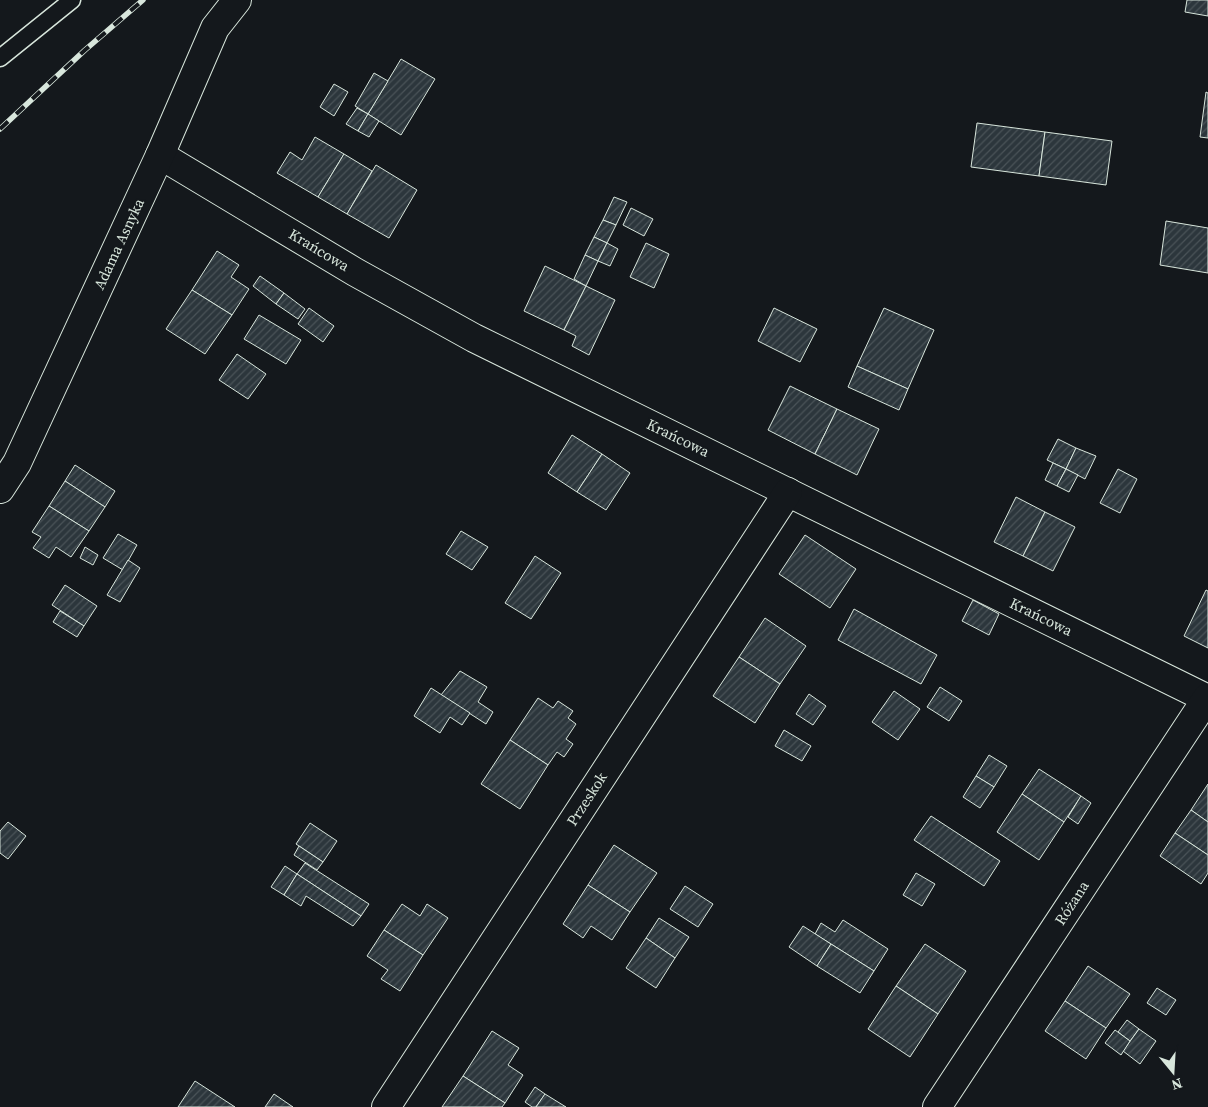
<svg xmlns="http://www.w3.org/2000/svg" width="1208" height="1107" font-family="'Source Serif 4',serif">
<defs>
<pattern id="building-hatch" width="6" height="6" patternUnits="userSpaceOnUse" patternTransform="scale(1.25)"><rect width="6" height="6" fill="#2c363c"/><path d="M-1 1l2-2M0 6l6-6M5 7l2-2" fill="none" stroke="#4a5358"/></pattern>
</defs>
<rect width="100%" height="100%" fill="#14181c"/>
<!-- building -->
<g fill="url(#building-hatch)" stroke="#d8e6dc">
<polygon points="1187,0 1208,0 1208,16 1185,12"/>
<polygon points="401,59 435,79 401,135 368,114"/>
<polygon points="374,73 388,81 368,114 355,106"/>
<polygon points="334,84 348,92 334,116 320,107"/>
<polygon points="1206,92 1208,93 1208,138 1200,137"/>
<polygon points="357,108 368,114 358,131 346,124"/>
<polygon points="368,114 379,121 369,137 358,131"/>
<polygon points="977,123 1045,132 1039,176 971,167"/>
<polygon points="1045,132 1112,141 1106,185 1039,176"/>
<polygon points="315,137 344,154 318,197 277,173 290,152 302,160"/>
<polygon points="344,154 372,171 347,214 318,197"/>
<polygon points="376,165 417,190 389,238 347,214"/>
<polygon points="614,197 627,202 616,225 603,220"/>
<polygon points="631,208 653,219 644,236 623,225"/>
<polygon points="603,220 616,225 607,243 594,237"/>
<polygon points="1166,221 1208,228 1208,273 1160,265"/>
<polygon points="594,237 607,243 598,261 585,255"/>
<polygon points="607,243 618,249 610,266 598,261"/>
<polygon points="646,243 669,254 654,288 630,277"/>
<polygon points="217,251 239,265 231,277 249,289 232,315 192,290"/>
<polygon points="585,255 598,261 586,286 574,279"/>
<polygon points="545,266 586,286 564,330 524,311"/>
<polygon points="260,276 284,293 276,304 253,286"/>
<polygon points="586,286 615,300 589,355 572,346 576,336 564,330"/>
<polygon points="192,290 232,315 205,354 166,329"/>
<polygon points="284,293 305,309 298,319 276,304"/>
<polygon points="309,308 334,326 323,342 298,324"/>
<polygon points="774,308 817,329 800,362 758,341"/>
<polygon points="884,308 934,330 908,389 857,366"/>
<polygon points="259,315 301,340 286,364 244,339"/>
<polygon points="237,354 266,374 248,399 219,380"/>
<polygon points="857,366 908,389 899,410 848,387"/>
<polygon points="790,386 837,409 815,454 768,430"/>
<polygon points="837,409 879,429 857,475 815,454"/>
<polygon points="572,435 602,454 577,492 548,473"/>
<polygon points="1058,439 1076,448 1066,469 1047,460"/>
<polygon points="1076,448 1096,456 1085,479 1066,469"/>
<polygon points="602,454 630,473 606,510 577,492"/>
<polygon points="1053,463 1066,469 1057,486 1045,480"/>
<polygon points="75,465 115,491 105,507 65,481"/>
<polygon points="1066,469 1078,475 1069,492 1057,486"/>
<polygon points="1118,469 1137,479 1120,513 1100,503"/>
<polygon points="65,481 105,507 89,531 49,506"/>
<polygon points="1016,497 1045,512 1023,556 994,542"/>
<polygon points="49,506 89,531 71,557 56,547 49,558 33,548 41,537 32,532"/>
<polygon points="1045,512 1075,527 1053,571 1023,556"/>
<polygon points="461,531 488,547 472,570 446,554"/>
<polygon points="118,534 137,545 123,570 103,558"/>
<polygon points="805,535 856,569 830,608 779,574"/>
<polygon points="85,547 98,555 93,565 80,558"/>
<polygon points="535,556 561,573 531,619 505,603"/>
<polygon points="128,560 140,568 120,602 107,595"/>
<polygon points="65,585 97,606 84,626 52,605"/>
<polygon points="1206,590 1208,591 1208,648 1184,636"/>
<polygon points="973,600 999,614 989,635 962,621"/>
<polygon points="854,609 937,655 921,684 838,640"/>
<polygon points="60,611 84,626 77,637 53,622"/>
<polygon points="765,618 806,646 780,684 739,657"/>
<polygon points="739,657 780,684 755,723 713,696"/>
<polygon points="460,671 487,687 478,702 493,712 486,724 441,695"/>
<polygon points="940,687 962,701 949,721 927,707"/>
<polygon points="431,688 470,713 462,725 450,717 440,733 414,716"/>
<polygon points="894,691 920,709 898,740 872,722"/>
<polygon points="809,694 826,706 813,725 796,714"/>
<polygon points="538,698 553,708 558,701 573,711 568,718 576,724 566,739 573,744 564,757 557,752 548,765 510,740"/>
<polygon points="784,730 811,746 802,761 775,746"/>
<polygon points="510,740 548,765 520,809 481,784"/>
<polygon points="989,755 1007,766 994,787 976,776"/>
<polygon points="1039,769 1081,796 1064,822 1022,794"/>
<polygon points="976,776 994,787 980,808 963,797"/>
<polygon points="1208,784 1208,822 1191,810"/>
<polygon points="1022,794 1064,822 1039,860 997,832"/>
<polygon points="1081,796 1091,803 1078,824 1068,817"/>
<polygon points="1191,810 1208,822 1208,855 1175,833"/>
<polygon points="931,816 1000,861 984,886 914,840"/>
<polygon points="8,822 26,836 8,859 0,853 0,831"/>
<polygon points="310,823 337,841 323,862 296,844"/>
<polygon points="1175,833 1208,855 1208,873 1201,884 1160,856"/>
<polygon points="614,845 657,873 630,912 588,885"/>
<polygon points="299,846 323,862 317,870 294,855"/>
<polygon points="305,863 369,904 361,916 297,874"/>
<polygon points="285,866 297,874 284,895 271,887"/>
<polygon points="916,873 935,884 922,906 903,895"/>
<polygon points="297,874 361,916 353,926 306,896 301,906 284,895"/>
<polygon points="588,885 630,912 612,940 591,926 583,938 563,924"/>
<polygon points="685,886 713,904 698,927 670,909"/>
<polygon points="402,904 420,916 427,904 448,918 423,955 384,930"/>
<polygon points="659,918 689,937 675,958 646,938"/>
<polygon points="843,920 888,949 874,971 815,934 821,923 835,932"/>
<polygon points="803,926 831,944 817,966 789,947"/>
<polygon points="384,930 423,955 400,991 381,979 388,970 367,956"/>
<polygon points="646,938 675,958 656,988 626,968"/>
<polygon points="831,944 874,971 860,993 817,966"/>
<polygon points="925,944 966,971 938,1014 896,986"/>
<polygon points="1088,966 1130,994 1106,1028 1065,1001"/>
<polygon points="896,986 938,1014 910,1057 868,1029"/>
<polygon points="1157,988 1176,1000 1166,1015 1147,1003"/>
<polygon points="1065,1001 1106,1028 1086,1059 1045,1031"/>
<polygon points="1127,1020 1139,1029 1130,1041 1118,1032"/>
<polygon points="1139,1029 1156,1041 1140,1064 1123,1051"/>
<polygon points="1115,1030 1130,1041 1121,1055 1105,1043"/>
<polygon points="492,1031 519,1048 508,1065 523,1075 505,1103 463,1076"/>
<polygon points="463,1076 505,1103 502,1107 442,1107"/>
<polygon points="195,1081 235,1107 178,1107"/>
<polygon points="535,1087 545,1094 536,1107 532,1107 525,1102"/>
<polygon points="274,1094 293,1107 265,1107"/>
<polygon points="545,1094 566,1107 536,1107"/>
</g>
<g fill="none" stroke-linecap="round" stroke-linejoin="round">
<!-- service casing -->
<g stroke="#d8e6dc" stroke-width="19">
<polyline id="service" points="0,58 72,0"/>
</g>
<!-- minor casing -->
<g stroke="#d8e6dc" stroke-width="30">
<g id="minor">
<polyline points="160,155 355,272 474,338 1208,699"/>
<polyline points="0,489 17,463 160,155 215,28 237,0"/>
<polyline points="386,1107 788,492"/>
<polyline points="937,1107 1207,698"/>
</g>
</g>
<!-- service -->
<use href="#service" stroke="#14181c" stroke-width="16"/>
<!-- minor -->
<use href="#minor" stroke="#14181c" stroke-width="28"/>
<!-- rail casing -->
<g stroke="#d8e6dc" stroke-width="5.5">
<polyline id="rail" points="0,129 85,50 143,0"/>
</g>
<!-- rail -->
<use href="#rail" stroke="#14181c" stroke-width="4" stroke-dasharray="11" stroke-linecap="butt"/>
</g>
<g text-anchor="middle" stroke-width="4" stroke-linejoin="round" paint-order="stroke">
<!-- street labels -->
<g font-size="15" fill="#d8e6dc" stroke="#14181c">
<text transform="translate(119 244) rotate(-65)" y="5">Adama Asnyka</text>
<text transform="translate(319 250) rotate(31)" y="5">Krańcowa</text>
<text transform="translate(678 438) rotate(26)" y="5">Krańcowa</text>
<text transform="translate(1041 617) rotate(26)" y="5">Krańcowa</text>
<text transform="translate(587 799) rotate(-57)" y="5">Przeskok</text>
<text transform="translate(1072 903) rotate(-57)" y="5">Różana</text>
</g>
</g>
<!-- north arrow -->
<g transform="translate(1173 1072) rotate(162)" stroke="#14181c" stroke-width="4" paint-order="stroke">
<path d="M0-4L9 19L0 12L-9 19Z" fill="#d8e6dc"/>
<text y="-8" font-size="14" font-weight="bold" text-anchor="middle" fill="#d8e6dc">N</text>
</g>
</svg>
